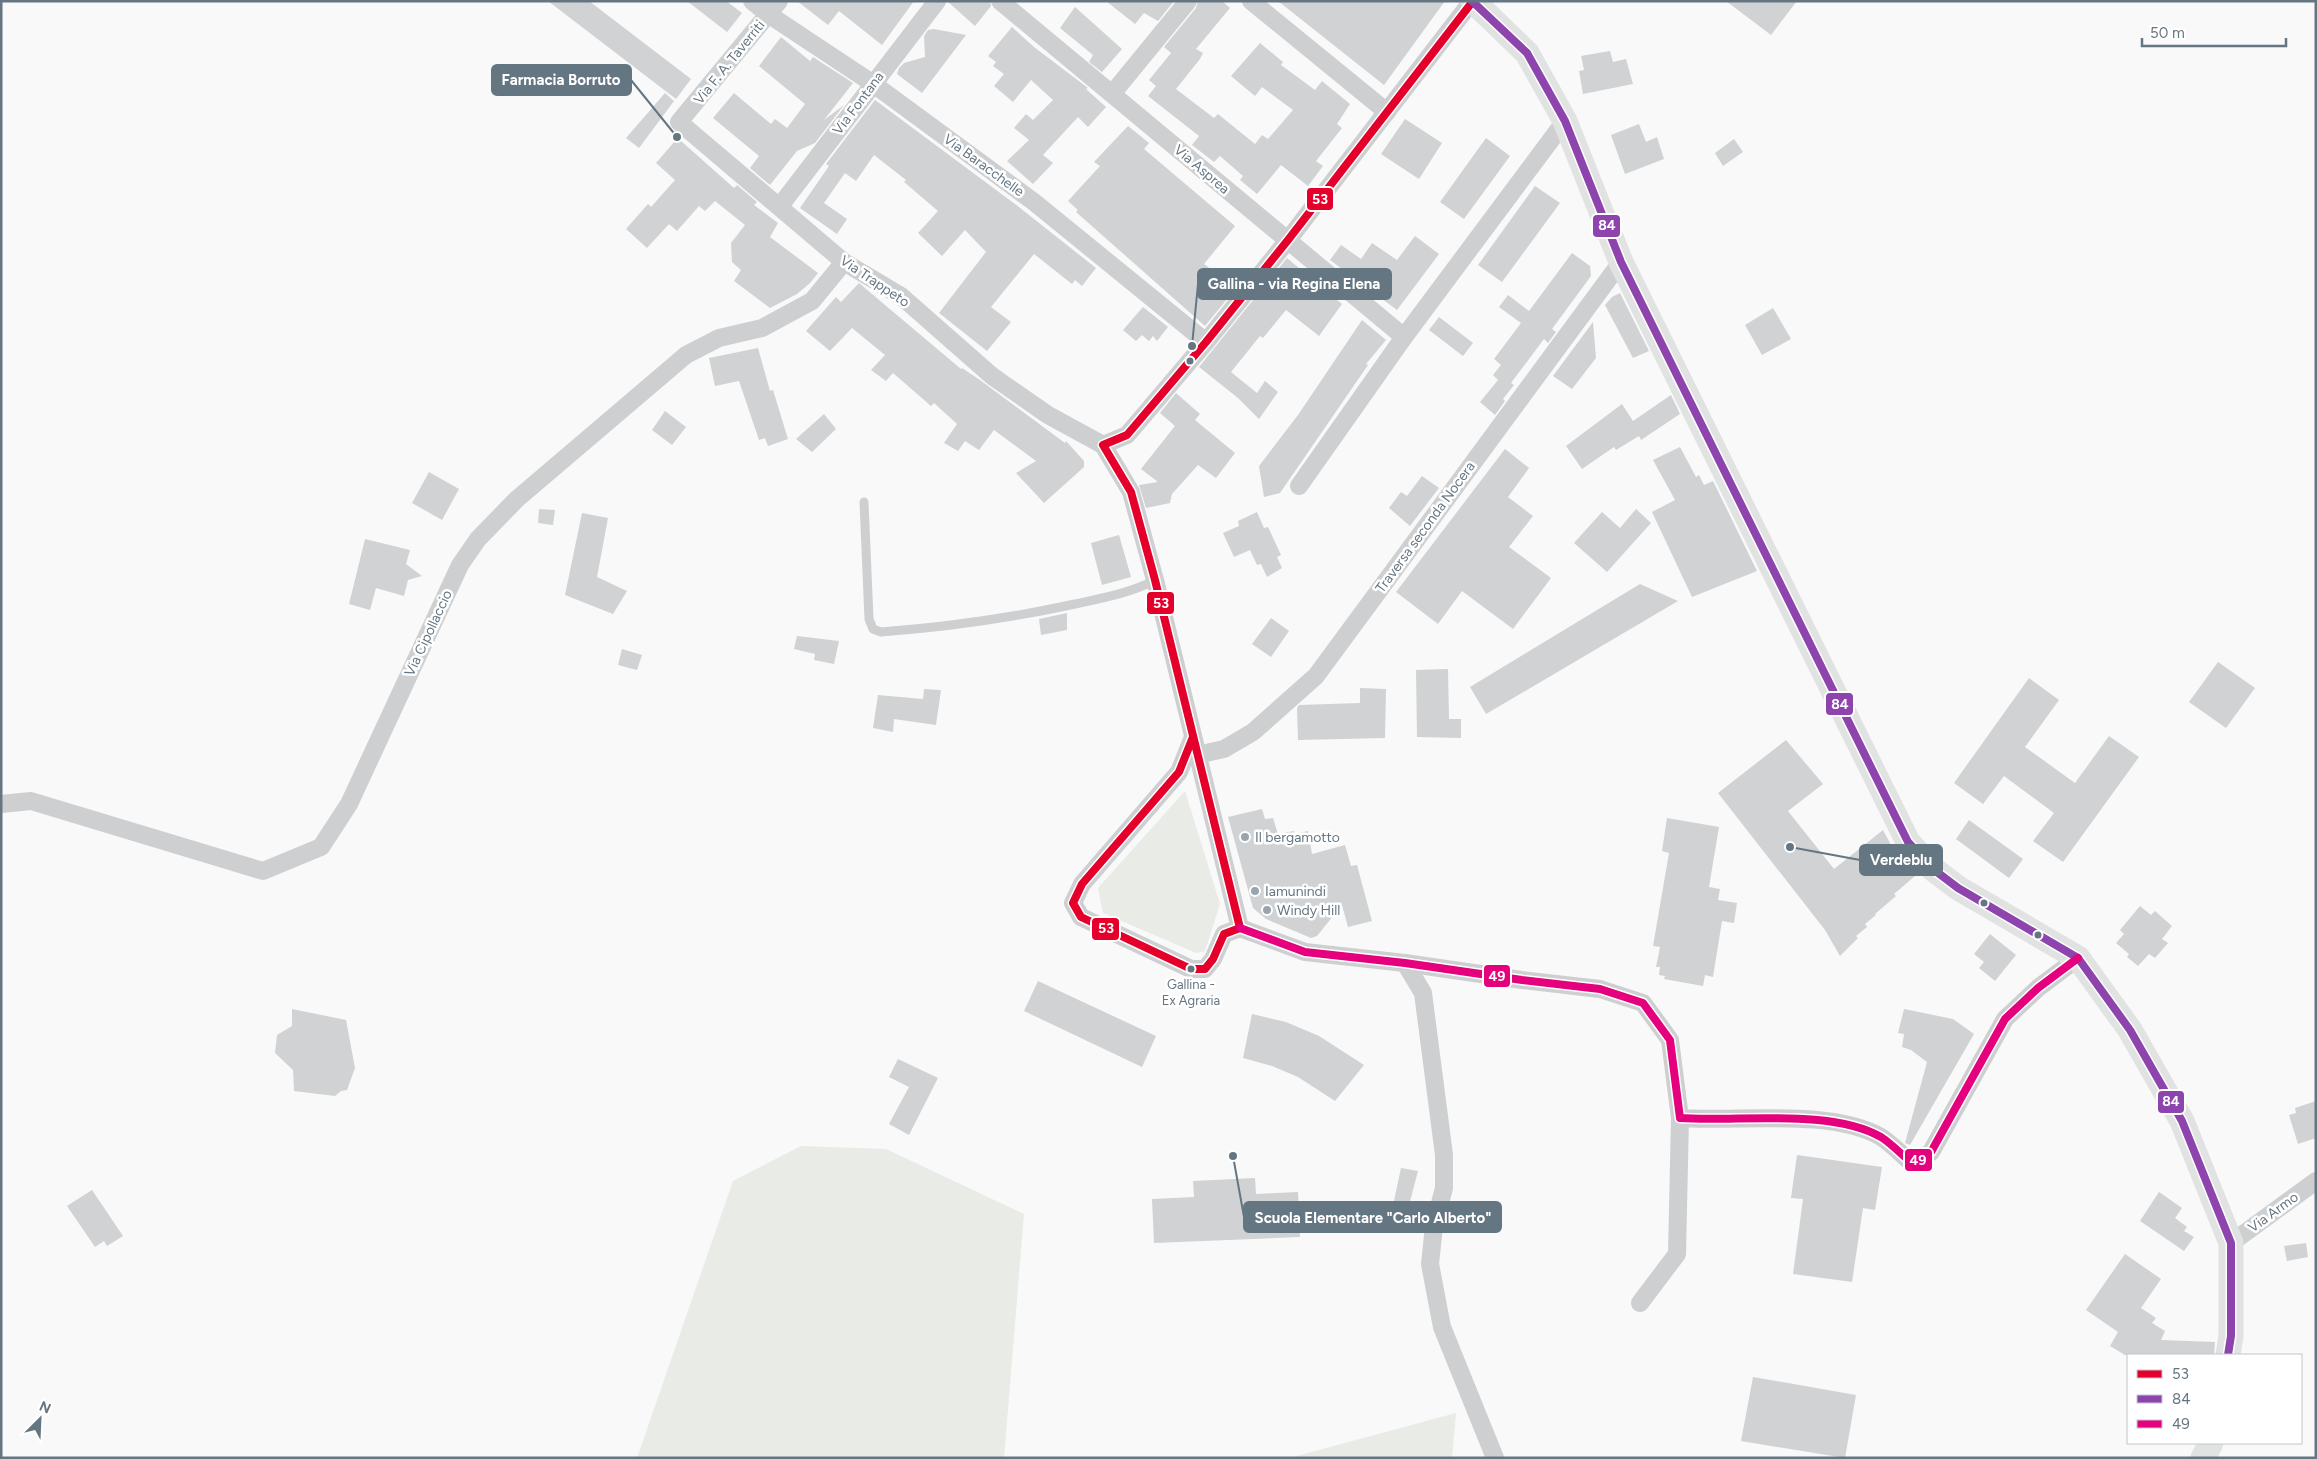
<svg xmlns="http://www.w3.org/2000/svg" width="2317" height="1459" font-family="Figtree,sans-serif">
<rect width="100%" height="100%" fill="#f9f9f9"/>
<!-- green -->
<g fill="#e8ebe6">
<polygon points="1185,791 1220,904 1205,951 1196,953 1103,913 1098,888"/>
<polygon points="801,1146 886,1149 1024,1214 1004,1458 637,1458 733,1181"/>
<polygon points="1456,1413 1452,1458 1289,1458"/>
</g>
<!-- building -->
<g fill="#d0d2d3">
<polygon points="548,1 589,1 691,79 676,99"/>
<polygon points="687,1 726,1 742,13 727,32"/>
<polygon points="797,1 914,1 882,45 839,11 828,25"/>
<polygon points="947,1 990,1 991,6 975,26"/>
<polygon points="1106,1 1174,1 1158,21 1144,13 1135,24"/>
<polygon points="1198,1 1222,1 1230,8 1196,49 1203,53 1200,59 1176,89 1214,118 1218,114 1255,144 1262,135 1268,139 1293,110 1262,87 1255,96 1231,76 1260,43 1283,62 1281,65 1315,90 1322,81 1350,104 1337,124 1342,128 1316,161 1323,166 1308,186 1281,165 1257,194 1240,180 1243,176 1220,156 1214,162 1192,145 1199,136 1148,96 1156,86 1149,80 1171,53 1164,47 1196,8"/>
<polygon points="1278,1 1445,1 1384,85"/>
<polygon points="1726,1 1797,1 1771,35"/>
<polygon points="1075,7 1122,49 1102,72 1089,62 1093,55 1060,28"/>
<polygon points="1012,27 1034,47 1088,88 1086,89 1106,107 1088,127 1078,117 1043,155 1053,163 1033,184 1007,161 1029,140 1014,128 1026,114 1033,120 1053,100 1031,80 1013,102 994,86 1004,74 993,66 996,62 988,56"/>
<polygon points="934,29 966,35 922,93 897,74 899,68 904,63 925,57 924,36 928,30"/>
<polygon points="781,37 810,61 813,57 853,83 824,120 844,105 815,143 797,151 770,185 750,168 759,156 713,118 734,93 771,124 775,119 787,128 805,104 759,66"/>
<polygon points="1610,51 1613,62 1626,59 1633,84 1583,94 1579,71 1584,70 1581,56"/>
<polygon points="665,93 674,101 639,148 626,138"/>
<polygon points="875,100 1015,204 1096,268 1082,286 1075,280 1072,284 1034,254 991,307 1011,322 987,351 939,313 986,252 965,230 942,256 918,233 938,211 904,182 906,180 874,155 856,181 845,173 824,203 847,219 837,234 800,208 829,166 826,164"/>
<polygon points="1405,119 1442,143 1419,179 1381,154"/>
<polygon points="1639,124 1646,142 1657,137 1664,159 1625,174 1611,135"/>
<polygon points="1128,126 1149,143 1144,149 1235,226 1204,264 1236,288 1205,326 1076,212 1078,210 1068,201 1100,166 1094,162"/>
<polygon points="1486,138 1510,156 1464,219 1440,202"/>
<polygon points="1734,139 1743,152 1723,166 1715,153"/>
<polygon points="675,141 681,141 734,188 737,185 757,202 754,205 778,223 770,237 818,273 810,283 797,294 770,308 734,281 741,270 732,262 731,243 745,225 715,201 705,211 699,206 677,231 669,224 647,248 626,229 648,204 651,207 675,180 656,163"/>
<polygon points="1535,186 1560,203 1502,282 1478,265"/>
<polygon points="1415,236 1439,254 1397,310 1330,260 1341,245 1361,259 1372,243 1397,260"/>
<polygon points="1572,253 1590,266 1591,276 1552,329 1556,332 1548,343 1544,339 1511,383 1514,385 1503,399 1505,401 1495,415 1480,402 1498,380 1493,375 1501,365 1494,359 1521,323 1499,307 1508,295 1529,311"/>
<polygon points="1287,258 1342,304 1319,336 1286,310 1263,338 1260,336 1231,372 1257,393 1265,381 1278,392 1259,419 1238,398 1199,367"/>
<polygon points="859,283 961,369 962,368 980,380 1065,443 1066,441 1084,461 1084,467 1044,503 1016,473 1036,461 994,430 979,450 965,441 958,451 944,443 957,424 934,403 931,406 893,373 886,381 871,370 885,355 852,328 830,351 806,331 836,297 841,302"/>
<polygon points="1620,293 1649,351 1633,358 1605,305 1612,297"/>
<polygon points="1143,307 1168,327 1157,341 1153,336 1149,341 1142,335 1136,341 1123,330"/>
<polygon points="1773,308 1791,339 1762,355 1745,325"/>
<polygon points="1439,317 1473,343 1463,356 1429,330"/>
<polygon points="1362,320 1386,340 1366,364 1368,365 1280,493 1264,497 1259,466 1298,415"/>
<polygon points="1593,322 1596,358 1572,389 1553,376"/>
<polygon points="758,348 770,391 773,390 788,439 768,446 765,438 759,440 739,381 715,386 709,358"/>
<polygon points="1176,393 1200,414 1195,420 1235,453 1216,478 1198,465 1172,494 1170,503 1146,508 1139,485 1158,482 1141,469 1175,426 1160,413"/>
<polygon points="1671,395 1680,414 1641,440 1639,436 1616,450 1614,447 1582,469 1566,446 1622,404 1633,421"/>
<polygon points="665,411 686,427 672,445 652,430"/>
<polygon points="824,414 836,429 812,452 796,439"/>
<polygon points="1680,447 1696,477 1699,475 1704,485 1713,481 1757,571 1692,597 1652,512 1675,500 1653,460"/>
<polygon points="1505,449 1529,468 1508,497 1533,516 1509,547 1551,578 1513,629 1462,591 1438,624 1396,592"/>
<polygon points="429,472 459,489 442,520 412,503"/>
<polygon points="1422,476 1439,488 1410,526 1389,508 1401,492 1407,496"/>
<polygon points="539,509 555,510 553,525 538,523"/>
<polygon points="1636,509 1651,523 1607,572 1574,543 1602,512 1620,528"/>
<polygon points="1257,512 1264,528 1268,527 1281,555 1277,557 1282,568 1267,577 1261,564 1257,565 1250,550 1234,557 1223,533 1239,526 1238,521"/>
<polygon points="582,513 608,518 597,577 627,591 613,614 565,595"/>
<polygon points="1119,535 1131,577 1102,585 1091,543"/>
<polygon points="365,539 410,550 406,564 422,576 408,580 404,596 376,588 370,610 349,604"/>
<polygon points="1640,584 1678,601 1486,714 1470,687"/>
<polygon points="1067,613 1067,630 1041,635 1039,619"/>
<polygon points="1271,618 1289,631 1271,657 1252,644"/>
<polygon points="797,636 839,641 834,664 814,660 815,654 794,649"/>
<polygon points="622,649 642,655 637,670 618,665"/>
<polygon points="2218,662 2255,688 2226,728 2189,702"/>
<polygon points="1448,669 1449,719 1461,719 1461,738 1417,737 1416,670"/>
<polygon points="2029,678 2059,700 2025,747 2075,783 2109,736 2139,757 2063,862 2033,841 2054,813 2004,776 1983,804 1954,783"/>
<polygon points="1360,688 1386,689 1385,738 1298,740 1297,708 1299,705 1360,703"/>
<polygon points="924,689 941,690 936,725 894,719 893,732 873,728 878,695 923,699"/>
<polygon points="1786,740 1823,784 1788,811 1834,869 1883,830 1899,860 1915,876 1894,894 1896,896 1875,914 1876,915 1865,924 1867,927 1856,936 1858,938 1840,956 1825,930 1718,793"/>
<polygon points="1262,809 1265,819 1273,818 1278,834 1294,831 1295,834 1308,831 1312,854 1345,845 1351,866 1357,865 1372,921 1348,927 1342,905 1317,936 1311,938 1266,919 1253,908 1228,817"/>
<polygon points="1667,818 1719,827 1709,887 1720,889 1718,900 1737,903 1734,923 1722,921 1713,977 1705,975 1703,986 1664,979 1665,976 1659,975 1660,967 1656,967 1660,947 1653,946 1669,853 1662,851"/>
<polygon points="1969,820 2023,859 2009,878 1956,839"/>
<polygon points="2140,906 2151,915 2155,911 2172,926 2162,939 2168,943 2155,958 2149,954 2138,966 2127,957 2129,954 2116,943 2124,934 2120,930"/>
<polygon points="1990,934 2016,955 1995,981 1979,968 1984,962 1974,954"/>
<polygon points="1038,981 1156,1036 1142,1067 1024,1011"/>
<polygon points="292,1009 346,1020 355,1068 347,1090 341,1091 335,1096 294,1091 293,1070 275,1053 277,1035 292,1026"/>
<polygon points="1904,1009 1953,1019 1974,1034 1910,1145 1905,1143 1927,1062 1911,1050 1902,1047 1904,1034 1898,1033"/>
<polygon points="1252,1014 1286,1022 1319,1036 1364,1065 1335,1101 1298,1077 1272,1066 1243,1058"/>
<polygon points="898,1059 938,1078 909,1135 889,1124 909,1087 889,1077"/>
<polygon points="2316,1101 2316,1138 2298,1144 2289,1115 2296,1113 2295,1108"/>
<polygon points="1797,1155 1882,1167 1875,1210 1863,1208 1852,1282 1793,1274 1803,1199 1791,1198"/>
<polygon points="1401,1168 1418,1171 1403,1228 1389,1224"/>
<polygon points="1255,1178 1256,1194 1298,1192 1300,1237 1154,1243 1152,1199 1194,1197 1193,1181"/>
<polygon points="92,1190 123,1236 107,1246 104,1241 95,1247 67,1206"/>
<polygon points="2159,1192 2182,1208 2175,1218 2187,1227 2184,1231 2194,1237 2184,1251 2140,1221"/>
<polygon points="2306,1243 2308,1257 2287,1261 2284,1246"/>
<polygon points="2125,1254 2161,1279 2141,1308 2156,1318 2152,1323 2165,1331 2161,1340 2215,1342 2214,1355 2125,1355 2110,1346 2118,1332 2086,1310"/>
<polygon points="1753,1377 1856,1395 1845,1458 1741,1441"/>
</g>
<g fill="none" stroke-linecap="round" stroke-linejoin="round">
<!-- lane -->
<path stroke="#cecfd0" stroke-width="9" d="M864,502L869,619L873,629L881,632C947,627 1011,618 1075,604C1102,598 1131,593 1155,580"/>
<!-- street -->
<g stroke="#cecfd0" stroke-width="18">
<polyline points="752,1 768,14 872,83 1034,202 1206,342"/>
<polyline points="779,1 679,122 844,262 901,296 992,376 1048,415 1103,445"/>
<polyline points="1000,1 1404,337"/>
<polyline points="1251,1 1387,112"/>
<polyline points="1112,94 1188,1"/>
<polyline points="780,206 937,1"/>
<polyline points="1299,486 1404,337 1565,121"/>
<polyline points="1193,737 1179,772 1082,884 1073,903 1081,917 1191,969 1205,969 1213,959 1224,934 1240,928 1155,580 1131,492 1103,445 1127,435 1206,342 1288,240 1472,1"/>
<polyline points="1197,755 1224,749 1253,732 1316,676 1621,262"/>
<polyline points="1,804 31,801 263,871 321,847 349,804 460,565 478,539 517,499 686,355 719,338 762,328 812,301 844,262"/>
<path d="M1240,928L1305,952L1405,963L1522,980L1600,989L1643,1003L1670,1040L1680,1118C1737,1122 1831,1108 1881,1137C1892,1144 1903,1156 1913,1164L1931,1152L2005,1019L2038,988L2078,958"/>
<polyline points="1405,963 1423,993 1444,1155 1444,1188 1434,1226 1430,1264 1442,1327 1495,1458"/>
<polyline points="2231,1243 2316,1181"/>
<polyline points="1640,1303 1677,1254 1680,1118"/>
</g>
<!-- secondary -->
<g stroke="#e1e2e2" stroke-width="25">
<polyline points="1473,1 1527,53 1565,121 1621,262 1908,842 1933,869 1958,888 2078,958 2130,1030 2182,1121 2231,1243 2231,1336 2228,1355"/>
<polyline points="2203,1458 2211,1443"/>
</g>
<!-- bus-1 casing -->
<g stroke="#fff" stroke-width="11">
<polyline id="bus-1" points="1193,737 1179,772 1082,884 1073,903 1081,917 1191,969 1205,969 1213,959 1224,934 1240,928 1155,580 1131,492 1103,445 1127,435 1206,342 1288,240 1473,1"/>
</g>
<!-- bus-2 casing -->
<g stroke="#fff" stroke-width="11">
<polyline id="bus-2" points="1472,1 1527,53 1565,121 1621,262 1908,842 1933,869 1958,888 2078,958 2130,1030 2182,1121 2231,1243 2231,1336 2228,1355"/>
</g>
<!-- bus-3 casing -->
<g stroke="#fff" stroke-width="11">
<path id="bus-3" d="M1240,928L1305,952L1405,963L1522,980L1600,989L1643,1003L1670,1040L1680,1118C1737,1122 1831,1108 1881,1137C1892,1144 1903,1156 1913,1164L1931,1152L2005,1019L2038,988L2078,958"/>
</g>
<!-- bus-1 -->
<use href="#bus-1" stroke="#e4002b" stroke-width="8"/>
<!-- bus-2 -->
<use href="#bus-2" stroke="#8e44ad" stroke-width="8"/>
<!-- bus-3 -->
<use href="#bus-3" stroke="#e5007d" stroke-width="8"/>
</g>
<!-- markers -->
<g fill="#657683" stroke="#fff" stroke-width="2">
<circle cx="1190" cy="361" r="4.5"/>
<circle cx="1984" cy="903" r="4.5"/>
<circle cx="2038" cy="935" r="4.5"/>
<circle cx="1191" cy="969" r="4.5"/>
</g>
<g fill="#99a4ac" stroke="#fff" stroke-width="2">
<circle cx="1245" cy="837" r="5"/>
<circle cx="1255" cy="891" r="5"/>
<circle cx="1267" cy="910" r="5"/>
</g>
<g text-anchor="middle" stroke-width="5" stroke-linejoin="round" paint-order="stroke">
<!-- bus labels -->
<g font-size="13" fill="#657683" stroke="#fff">
<text x="1191" y="989">Gallina -<tspan x="1191" dy="16">Ex Agraria</tspan></text>
</g>
<!-- street labels -->
<g font-size="14" fill="#657683" stroke="#fff">
<text transform="translate(729 62) rotate(-51)" y="5">Via F. A. Taverriti</text>
<text transform="translate(858 103) rotate(-53)" y="5">Via Fontana</text>
<text transform="translate(984 165) rotate(36)" y="5">Via Baracchelle</text>
<text transform="translate(1202 169) rotate(40)" y="5">Via Asprea</text>
<text transform="translate(875 281) rotate(34)" y="5">Via Trappeto</text>
<text transform="translate(1425 527) rotate(-54)" y="5">Traversa seconda Nocera</text>
<text transform="translate(428 633) rotate(-65)" y="5">Via Cipollaccio</text>
<text transform="translate(2273 1212) rotate(-36)" y="5">Via Armo</text>
</g>
<!-- poi labels -->
<g font-size="14" fill="#657683" stroke="#fff" text-anchor="start">
<text x="1255" y="842">Il bergamotto</text>
<text x="1265" y="896">Iamunindi</text>
<text x="1277" y="915">Windy Hill</text>
</g>
</g>
<!-- callouts -->
<path fill="none" stroke="#657683" stroke-width="2" d="M677 137L631 80M1192 346L1198 284M1790 847L1860 860M1233 1156L1244 1217"/>
<g fill="#657683" stroke="#fff" stroke-width="2">
<circle cx="677" cy="137" r="5"/>
<circle cx="1192" cy="346" r="5"/>
<circle cx="1790" cy="847" r="5"/>
<circle cx="1233" cy="1156" r="5"/>
</g>
<g fill="#657683" stroke="#657683" stroke-width="2">
<rect x="492" y="65" width="139" height="30" rx="5"/>
<rect x="1198" y="269" width="193" height="30" rx="5"/>
<rect x="1860" y="845" width="82" height="30" rx="5"/>
<rect x="1244" y="1202" width="257" height="30" rx="5"/>
</g>
<g font-size="15" text-anchor="middle" font-weight="bold" fill="#fff">
<text x="561" y="85">Farmacia Borruto</text>
<text x="1294" y="289">Gallina - via Regina Elena</text>
<text x="1901" y="865">Verdeblu</text>
<text x="1373" y="1223">Scuola Elementare "Carlo Alberto"</text>
</g>
<g stroke="#fff" stroke-width="2">
<rect x="1306" y="187" width="28" height="24" rx="5" fill="#e4002b"/>
<rect x="1592" y="214" width="29" height="24" rx="5" fill="#8e44ad"/>
<rect x="1146" y="591" width="29" height="24" rx="5" fill="#e4002b"/>
<rect x="1825" y="692" width="29" height="24" rx="5" fill="#8e44ad"/>
<rect x="1091" y="917" width="29" height="24" rx="5" fill="#e4002b"/>
<rect x="1483" y="964" width="28" height="24" rx="5" fill="#e5007d"/>
<rect x="2157" y="1090" width="28" height="24" rx="5" fill="#8e44ad"/>
<rect x="1904" y="1148" width="29" height="24" rx="5" fill="#e5007d"/>
</g>
<g font-size="14" text-anchor="middle" font-weight="bold" fill="#fff">
<text x="1320" y="204">53</text>
<text x="1607" y="230">84</text>
<text x="1161" y="608">53</text>
<text x="1840" y="709">84</text>
<text x="1106" y="933">53</text>
<text x="1497" y="981">49</text>
<text x="2171" y="1106">84</text>
<text x="1918" y="1165">49</text>
</g>
<!-- border -->
<rect width="2317" height="1459" fill="none" stroke="#657683" stroke-width="5"/>
<!-- legend -->
<rect x="2127" y="1354" width="175" height="90" fill="#ffffff" stroke="#c1c8cd"/>
<rect x="2137" y="1370" width="25" height="8" fill="#e4002b" stroke="#c1c8cd"/>
<text x="2172" y="1379" font-size="15" fill="#657683">53</text>
<rect x="2137" y="1395" width="25" height="8" fill="#8e44ad" stroke="#c1c8cd"/>
<text x="2172" y="1404" font-size="15" fill="#657683">84</text>
<rect x="2137" y="1420" width="25" height="8" fill="#e5007d" stroke="#c1c8cd"/>
<text x="2172" y="1429" font-size="15" fill="#657683">49</text>
<!-- north arrow -->
<g transform="translate(40 1419) rotate(24)" stroke="#ffffff" stroke-width="4" paint-order="stroke">
<path d="M0-4L9 19L0 12L-9 19Z" fill="#657683"/>
<text y="-8" font-size="14" font-weight="bold" text-anchor="middle" fill="#657683">N</text>
</g>
<!-- scale -->
<path d="M2142 38v8h144v-8" fill="none" stroke="#657683" stroke-width="2.5"/>
<text x="2150" y="38" font-size="15" fill="#657683" stroke="#ffffff" stroke-width="4" paint-order="stroke">50 m</text>
</svg>
